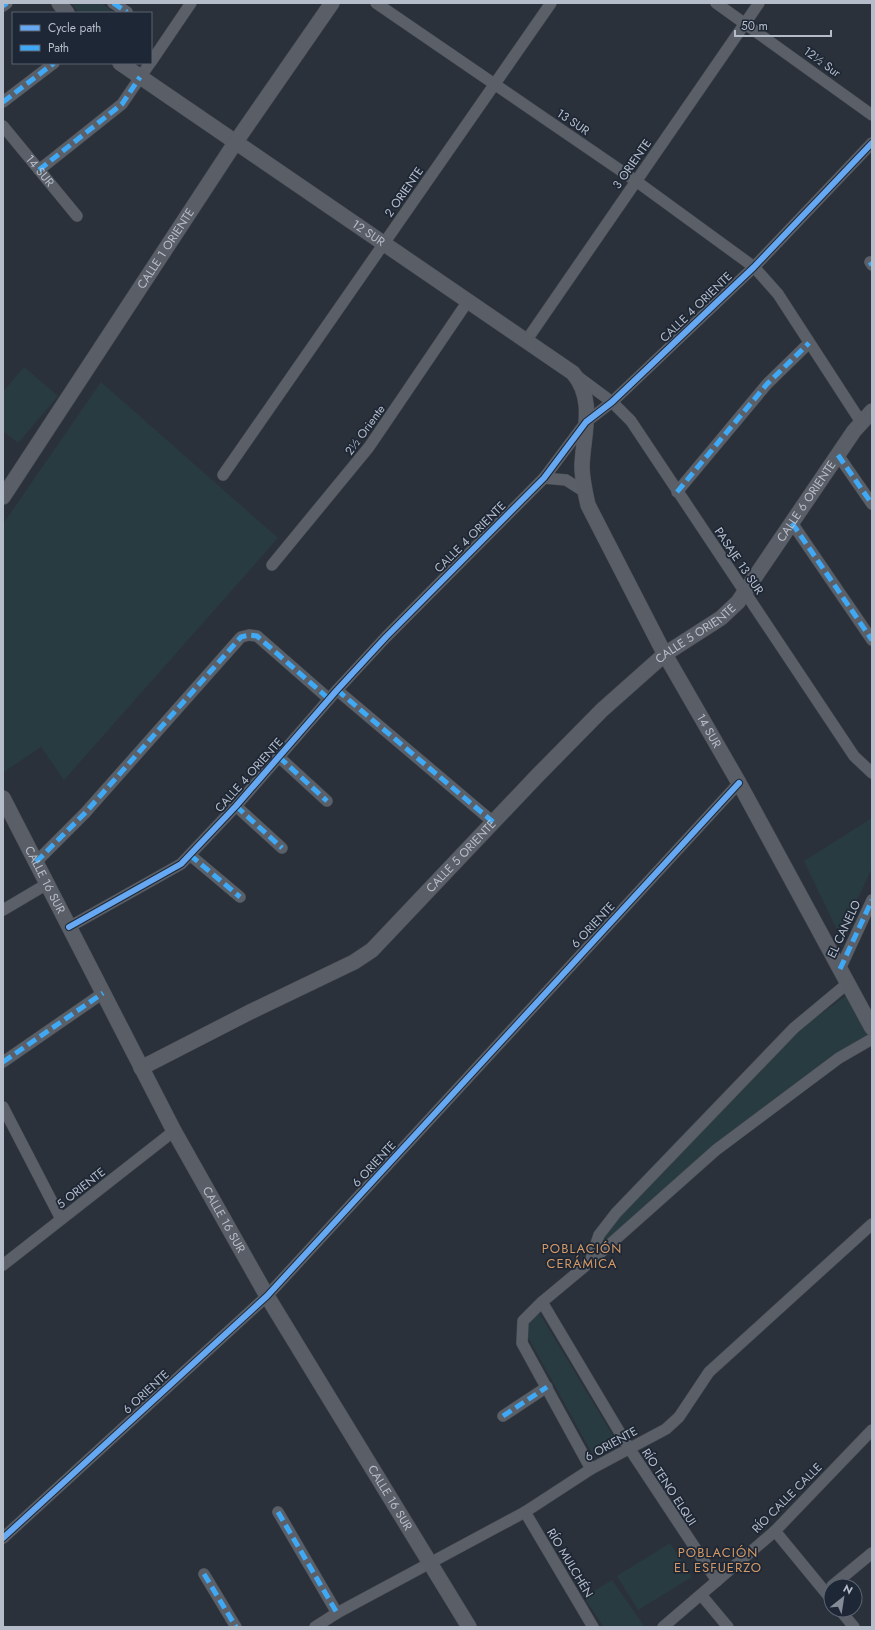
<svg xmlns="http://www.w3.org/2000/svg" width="875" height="1630" font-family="Jost,sans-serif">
<rect width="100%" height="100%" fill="#2b313a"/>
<!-- green -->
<g fill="#283b40">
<polygon points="71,3 101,3 115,13 80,13"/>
<polygon points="24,367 58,396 18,443 3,431 3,392"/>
<polygon points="101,382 278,538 64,780 41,747 4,772 3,524"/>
<polygon points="872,818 872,868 840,936 804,861"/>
<polygon points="849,994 870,1033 836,1054 597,1253 603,1235 796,1031"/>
<polygon points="538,1311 615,1439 592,1453 528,1337 529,1321"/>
<polygon points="670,1543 692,1577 638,1610 617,1576"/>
<polygon points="612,1580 644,1626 643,1627 604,1627 584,1597"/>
</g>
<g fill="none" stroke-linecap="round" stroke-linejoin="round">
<!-- street casing -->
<g stroke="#494d54" stroke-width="12">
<g id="street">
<polyline points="113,3 127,12"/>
<polyline points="376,3 636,181 754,267 778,294 861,422"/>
<polyline points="716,3 872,115"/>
<polyline points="3,6 7,3"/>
<polyline points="151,62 191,3"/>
<polyline points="3,102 54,63"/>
<path id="s1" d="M3,126L77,216"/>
<polyline points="39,170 122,104 150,63"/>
<polyline points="870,262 872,265"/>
<polyline points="526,341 759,3"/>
<polyline points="577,376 612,402 631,421 854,756 872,773"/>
<polyline points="838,455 872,504"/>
<polyline points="223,475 551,3"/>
<polyline points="544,478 566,480 585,492"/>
<polyline points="677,492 767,384 809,343"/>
<polyline points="792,523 872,640"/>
<polyline points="272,565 369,447 468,301"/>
<polyline points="337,690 493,822"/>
<polyline points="279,757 327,801"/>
<polyline points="236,806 282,848"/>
<polyline points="190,855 240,897"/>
<polyline points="36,862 85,813 241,637 249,635 257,636 329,699"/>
<polyline points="3,910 47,884"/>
<polyline points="69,927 181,864 236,806 337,690 386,637 544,478 586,422 612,402 754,267 872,143"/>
<polyline points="840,969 872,900"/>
<polyline points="3,1062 103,993"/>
<polyline points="3,1107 61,1219"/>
<polyline points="590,1262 599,1235 616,1213 794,1028 848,983"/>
<polyline points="3,1265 174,1131"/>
<polyline points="542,1302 629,1448 717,1581"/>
<polyline points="503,1416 547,1387"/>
<polyline points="591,1469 522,1343 523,1321 542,1302 590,1262 716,1150 839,1058 872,1039"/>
<polyline points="278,1512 337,1613"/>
<polyline points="525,1512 593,1627"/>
<polyline points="775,1531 831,1599"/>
<polyline points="3,1538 267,1296 739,783"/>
<polyline points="204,1574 236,1627"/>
<polyline points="832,1586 872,1553"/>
<polyline points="702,1596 728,1627"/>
<polyline points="840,1610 854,1627"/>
<polyline points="315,1627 337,1613 525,1512 591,1469 666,1429 679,1417 709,1372 872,1224"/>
<polyline points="663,1627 775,1531 872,1430"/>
</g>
</g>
<!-- secondary casing -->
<g stroke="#494d54" stroke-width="16">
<g id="secondary">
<polyline points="59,3 67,13"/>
<path id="s2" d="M120,63L573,373C596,400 583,434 582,466C582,479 585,492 588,505L663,651L739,783L872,1028"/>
<path id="s3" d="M3,497L235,143L332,3"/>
<path id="s4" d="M3,798L174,1131L267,1296L469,1627"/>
<path id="s5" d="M141,1068L250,1012L354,962L372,950L537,776L602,710L665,654L721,618L738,602L854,431L872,411"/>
</g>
</g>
<!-- street -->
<use href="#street" stroke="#5b6068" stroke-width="11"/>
<!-- secondary -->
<use href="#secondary" stroke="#5a5e66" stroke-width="15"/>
<!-- quiet -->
<g stroke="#3fa9f5" stroke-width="5" stroke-dasharray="10 5" stroke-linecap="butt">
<polyline points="113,3 127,12"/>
<polyline points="3,6 7,3"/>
<polyline points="3,102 54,63"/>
<polyline points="39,170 122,104 140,77"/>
<polyline points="870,262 872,265"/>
<polyline points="838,455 872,504"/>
<polyline points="677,492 767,384 809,343"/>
<polyline points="792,523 872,640"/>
<polyline points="337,690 493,822"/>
<polyline points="279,757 327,801"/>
<polyline points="236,806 282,848"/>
<polyline points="190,855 240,897"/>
<polyline points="36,862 85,813 241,637 249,635 257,636 329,699"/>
<polyline points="840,969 872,900"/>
<polyline points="3,1062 103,993"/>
<polyline points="503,1416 547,1387"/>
<polyline points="278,1512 337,1613"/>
<polyline points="204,1574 236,1627"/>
</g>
<!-- cycleway casing -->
<g stroke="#1e2735" stroke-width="8">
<g id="cycleway">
<polyline points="69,927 181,864 236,806 337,690 386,637 544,478 586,422 612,402 754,267 872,143"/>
<polyline points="3,1538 267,1296 739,783"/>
</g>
</g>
<!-- cycleway -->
<use href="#cycleway" stroke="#66a8f1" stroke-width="6"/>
</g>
<g text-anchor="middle" stroke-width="3.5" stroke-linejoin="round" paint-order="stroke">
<!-- street labels -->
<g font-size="12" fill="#b6bdca" stroke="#1e2735">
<text transform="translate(822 62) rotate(36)" y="4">12½ Sur</text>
<text transform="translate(573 122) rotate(34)" y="4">13 SUR</text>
<text transform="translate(632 164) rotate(-55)" y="4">3 ORIENTE</text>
<text dy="4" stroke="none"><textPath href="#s1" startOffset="58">14 SUR</textPath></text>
<text transform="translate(404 192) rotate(-55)" y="4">2 ORIENTE</text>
<text dy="4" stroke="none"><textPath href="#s2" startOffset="301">12 SUR</textPath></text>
<text dy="4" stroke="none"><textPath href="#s3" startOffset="297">CALLE 1 ORIENTE</textPath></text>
<text transform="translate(696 307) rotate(-44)" y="4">CALLE 4 ORIENTE</text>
<text transform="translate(365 430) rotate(-54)" y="4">2½ Oriente</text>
<text dy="4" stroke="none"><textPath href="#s5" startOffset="888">CALLE 6 ORIENTE</textPath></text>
<text transform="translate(470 537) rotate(-45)" y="4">CALLE 4 ORIENTE</text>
<text transform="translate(739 561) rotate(56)" y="4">PASAJE 13 SUR</text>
<text dy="4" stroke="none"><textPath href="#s5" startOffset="713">CALLE 5 ORIENTE</textPath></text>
<text dy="4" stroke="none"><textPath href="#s2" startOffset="941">14 SUR</textPath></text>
<text transform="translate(249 775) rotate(-48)" y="4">CALLE 4 ORIENTE</text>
<text dy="4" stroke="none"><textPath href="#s5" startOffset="389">CALLE 5 ORIENTE</textPath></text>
<text dy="4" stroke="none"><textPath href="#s4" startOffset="92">CALLE 16 SUR</textPath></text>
<text transform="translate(593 925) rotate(-47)" y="4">6 ORIENTE</text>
<text transform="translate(844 929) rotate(-65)" y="4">EL CANELO</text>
<text transform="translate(374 1164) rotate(-47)" y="4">6 ORIENTE</text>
<text transform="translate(81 1188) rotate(-38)" y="4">5 ORIENTE</text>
<text dy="4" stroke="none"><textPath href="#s4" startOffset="476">CALLE 16 SUR</textPath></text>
<text transform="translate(146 1392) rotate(-43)" y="4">6 ORIENTE</text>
<text transform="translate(611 1444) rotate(-29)" y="4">6 ORIENTE</text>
<text transform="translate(669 1487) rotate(57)" y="4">RÍO TENO ELQUI</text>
<text dy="4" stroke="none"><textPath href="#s4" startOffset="800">CALLE 16 SUR</textPath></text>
<text transform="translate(787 1498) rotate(-45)" y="4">RÍO CALLE CALLE</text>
<text transform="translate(570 1563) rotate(59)" y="4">RÍO MULCHÉN</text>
</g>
<!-- neighbourhood labels -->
<g font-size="13" letter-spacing="1" fill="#d59965" stroke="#1e2735">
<text x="582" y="1253">POBLACIÓN<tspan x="582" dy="15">CERÁMICA</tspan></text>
<text x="718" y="1557">POBLACIÓN<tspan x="718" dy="15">EL ESFUERZO</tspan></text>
</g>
</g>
<!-- border -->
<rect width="875" height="1630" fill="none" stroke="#b6bdca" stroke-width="8"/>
<!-- legend -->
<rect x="12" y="12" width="140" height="52" fill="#1e2735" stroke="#5b6371"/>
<rect x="20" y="25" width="20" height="6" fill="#66a8f1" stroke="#5b6371"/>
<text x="48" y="32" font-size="12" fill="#b6bdca">Cycle path</text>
<rect x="20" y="45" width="20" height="6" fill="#3fa9f5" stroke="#5b6371"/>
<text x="48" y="52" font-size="12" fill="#b6bdca">Path</text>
<!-- north arrow -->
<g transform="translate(843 1598) rotate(30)"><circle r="19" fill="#1e2735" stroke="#5b6371"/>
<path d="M0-3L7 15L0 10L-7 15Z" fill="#858c98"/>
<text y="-6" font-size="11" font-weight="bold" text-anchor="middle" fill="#b6bdca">N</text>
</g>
<!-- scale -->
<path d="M735 30v6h96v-6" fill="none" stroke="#b6bdca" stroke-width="2"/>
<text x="741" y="30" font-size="12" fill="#b6bdca" stroke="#1e2735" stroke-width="3" paint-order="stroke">50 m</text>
</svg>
